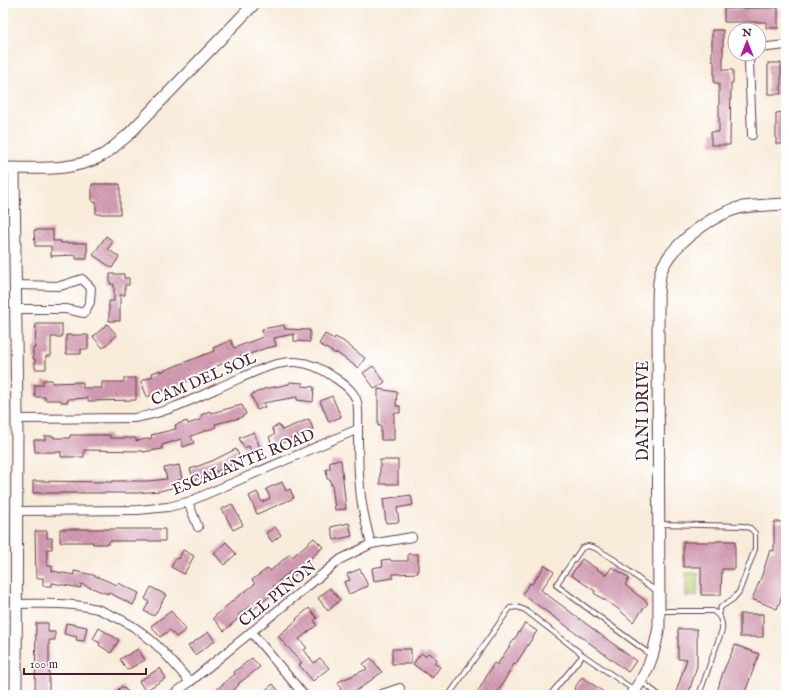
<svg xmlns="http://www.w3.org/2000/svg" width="789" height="698" font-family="'IM FELL English',serif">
<defs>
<pattern id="park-tufts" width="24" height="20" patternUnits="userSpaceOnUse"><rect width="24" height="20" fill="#b9cb6e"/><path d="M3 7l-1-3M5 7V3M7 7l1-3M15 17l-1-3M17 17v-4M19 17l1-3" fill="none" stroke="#a1ae5f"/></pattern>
<pattern id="building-back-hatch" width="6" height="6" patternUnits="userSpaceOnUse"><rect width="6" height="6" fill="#d49cb3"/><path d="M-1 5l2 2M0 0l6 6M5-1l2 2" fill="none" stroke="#ae7f92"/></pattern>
</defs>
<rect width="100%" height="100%" fill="#fff"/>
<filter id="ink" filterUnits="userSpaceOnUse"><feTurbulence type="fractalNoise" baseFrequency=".025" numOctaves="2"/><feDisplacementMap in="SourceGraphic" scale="8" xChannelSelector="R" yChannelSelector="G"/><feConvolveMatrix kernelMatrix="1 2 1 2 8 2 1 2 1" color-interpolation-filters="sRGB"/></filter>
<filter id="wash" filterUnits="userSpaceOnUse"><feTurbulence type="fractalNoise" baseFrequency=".012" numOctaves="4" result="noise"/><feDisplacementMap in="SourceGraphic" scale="16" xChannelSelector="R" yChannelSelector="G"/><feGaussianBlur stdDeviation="0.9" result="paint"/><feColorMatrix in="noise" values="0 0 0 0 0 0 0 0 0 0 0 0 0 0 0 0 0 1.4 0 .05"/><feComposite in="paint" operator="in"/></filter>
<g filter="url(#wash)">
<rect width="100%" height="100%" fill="#f8ebd9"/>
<!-- park -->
<polygon fill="url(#park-tufts)" stroke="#82754c" points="686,573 698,573 697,596 686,596"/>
<g id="blocks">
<!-- building -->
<g fill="url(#building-back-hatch)">
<polygon points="766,8 778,8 778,28 766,28 766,22 724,22 724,9"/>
<polygon points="712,30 723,30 723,70 733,70 733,83 731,83 730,145 711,145 711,132 719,132 719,83 714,83 714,61 712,61"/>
<rect x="768" y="63" width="13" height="31"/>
<polygon points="786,112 786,144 776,144 776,113"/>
<polygon points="92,184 120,184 120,214 96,214 96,202 92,202"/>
<polygon points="34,230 53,230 53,241 61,241 61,243 87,243 87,259 76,259 76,255 51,256 51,246 35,246"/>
<polygon points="106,236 113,241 108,249 119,257 112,268 93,255"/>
<polygon points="110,274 124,274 124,278 129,278 129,285 125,285 125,295 120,295 120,321 109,321 109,301 114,301 114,284 110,284"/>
<polygon points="36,324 62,324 62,337 51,337 51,356 46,356 46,369 35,369 35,359 33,359 33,348 35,348"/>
<polygon points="107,324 117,335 103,348 93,337"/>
<polygon points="284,325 285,329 310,330 310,342 294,341 294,334 274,338 276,346 266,348 242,357 241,355 213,368 214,369 189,379 190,380 147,397 141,381 153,376 152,373 160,370 160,372 214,351 213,348 231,340 234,348 263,337 262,329"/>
<polygon points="325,334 334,339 335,337 343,341 365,358 358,368 336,352 336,354 319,344"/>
<polygon points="66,335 88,335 88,349 81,349 81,354 66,354"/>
<polygon points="373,366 385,382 375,389 363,373"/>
<polygon points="124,378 136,378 136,400 88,401 88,398 68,399 68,402 61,402 61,400 45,400 45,397 35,397 35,385 43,385 43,380 52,380 52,383 83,382 83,388 102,388 102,382 124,382"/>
<polygon points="290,382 303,383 302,386 314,387 313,402 297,400 297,397 263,403 265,407 257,410 251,395 264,389 289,384"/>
<polygon points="378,389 397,392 396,406 400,406 400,413 394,413 394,440 381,440 381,426 378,426"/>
<polygon points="332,396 341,417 329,422 320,401"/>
<polygon points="242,405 246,414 240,418 215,424 216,427 191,436 194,443 183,447 181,439 162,445 162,449 143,452 143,451 84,450 84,457 61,457 61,452 35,452 34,440 45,440 45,436 54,436 54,438 70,438 70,435 110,435 110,438 136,438 136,441 152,438 151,435 176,429 175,425 187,421 188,424 202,419 201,415 210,411 211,413"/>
<polygon points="309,419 313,429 273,447 269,437 275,434 272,428 279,425 282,430"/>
<polygon points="254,432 261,451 252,454 249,446 244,448 239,438"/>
<polygon points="236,449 241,460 218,471 194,480 190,469 212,461"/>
<polygon points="341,460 346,509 335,510 332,484 331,485 330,479 327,479 326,469 330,469 330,461"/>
<rect x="380" y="460" width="18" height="24"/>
<polygon points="179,465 182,479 178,480 179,486 160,491 137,493 33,493 33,481 112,482 112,481 148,481 167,479 164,468"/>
<polygon points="282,482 286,491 290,489 294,498 257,514 249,496 257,492 262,502 270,498 266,489"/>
<polygon points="411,495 413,505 397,508 399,522 386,523 383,499"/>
<polygon points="232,504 243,525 233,530 222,509"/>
<polygon points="774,522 786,522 786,585 777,609 752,599 761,578 770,550 774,551"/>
<polygon points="349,523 352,536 334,540 331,527"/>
<polygon points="275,527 281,535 272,542 266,533"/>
<polygon points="60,529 165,529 165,541 109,541 109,544 93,544 93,542 60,542"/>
<polygon points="35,531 47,531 47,538 52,538 52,549 47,549 47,566 52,566 52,571 74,575 74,571 93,575 117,585 118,583 139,593 133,605 108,592 108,594 81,584 81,588 52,583 52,586 43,586 43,578 36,578"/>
<polygon points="314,538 323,547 301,567 302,569 295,575 292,570 273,586 277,590 254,609 251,605 238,615 240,617 224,631 213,618 236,598 255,584 252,580 268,568 270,571 290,554 292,557"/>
<polygon points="716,541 735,541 735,569 722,569 721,595 701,595 701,567 683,567 683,542 716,542"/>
<polygon points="226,542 236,554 224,565 214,553"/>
<polygon points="183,550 194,556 184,574 171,567 176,558 179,559"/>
<polygon points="408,554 418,554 418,573 393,574 393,578 374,581 372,568 383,566 382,560 390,559 391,561 408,561"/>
<polygon points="582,559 606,575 612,567 629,578 625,585 648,603 633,622 617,608 594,593 595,591 571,575"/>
<polygon points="545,565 554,572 541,590 636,661 628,672 579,635 522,594 530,583 532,584"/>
<polygon points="360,569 368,586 349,594 344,582 350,580 347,574"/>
<polygon points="151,587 166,595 154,616 144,611 149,602 145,599"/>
<polygon points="330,588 340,600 328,611 318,598"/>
<polygon points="309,608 317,618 314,621 317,625 299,639 307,648 304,650 314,663 320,658 329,668 313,681 299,665 302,663 278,636 297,620 296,619"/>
<polygon points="171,611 186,630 176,637 170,630 160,637 151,626"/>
<rect x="740" y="614" width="23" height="23"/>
<polygon points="36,623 48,623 48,632 55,632 55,640 49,640 49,695 35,695"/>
<polygon points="66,623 87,627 84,641 76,640 77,637 64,634"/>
<polygon points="525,623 537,631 515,665 514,664 496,695 476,695 494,663 497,665"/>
<polygon points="99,628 119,640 111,653 99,645 100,643 93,639"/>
<polygon points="678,629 697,629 697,666 688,695 675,695 687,659 678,659"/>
<polygon points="208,632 215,641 195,655 188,646"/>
<polygon points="735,645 759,654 744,695 716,695 723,672"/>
<polygon points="138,649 145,660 127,670 120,659"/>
<rect x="392" y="649" width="19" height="15"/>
<polygon points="421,653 425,656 428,653 437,659 434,663 440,667 432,678 413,664"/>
<polygon points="252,658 260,667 238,684 239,685 228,695 210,695 235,674 234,672"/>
<polygon points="371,658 382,672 359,689 343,695 338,682 367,669 363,664"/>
<polygon points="160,668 166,678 145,691 139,681"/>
<polygon points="582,677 608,695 583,695 574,689"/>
<polygon points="273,684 282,695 259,695"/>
<polygon points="122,686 131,695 113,695"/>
</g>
</g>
</g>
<g filter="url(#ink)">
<use href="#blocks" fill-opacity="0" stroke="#643e45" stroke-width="1"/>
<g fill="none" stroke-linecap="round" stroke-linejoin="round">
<!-- lane casing -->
<g stroke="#643e45" stroke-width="6">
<g id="lane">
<polyline points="659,524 743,526 750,528 755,533 755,549 739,592 733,599 721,607 718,614"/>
<path d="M659,611H713C721,616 723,622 722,630L699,695"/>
<polyline points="651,655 556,585 582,548 588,546 595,548 615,560 644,583 654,589 657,588"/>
<polyline points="642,682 659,695"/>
<polyline points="449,695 510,608 517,607 525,610 583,655 634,690"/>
<polyline points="550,695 583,655"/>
</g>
</g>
<!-- street casing -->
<g stroke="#643e45" stroke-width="10">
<g id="street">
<polyline points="759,48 786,45"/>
<polyline points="751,54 749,62 752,135"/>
<polyline points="15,285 60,286 82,279 91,288 90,302 84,313 66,309 16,309"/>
<path d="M17,419L134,418C170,413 205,393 238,379C257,371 276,361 296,362C311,363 323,369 335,378C344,384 354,391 357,402C359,411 358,420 358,429C358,448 358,468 360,487C361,506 366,525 371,544"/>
<polyline points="188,502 198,527"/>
<polyline points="17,511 138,510 168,507 188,502 358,429"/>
<path d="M17,604C43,604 71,602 97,609C101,610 106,613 111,615C147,630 165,653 190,682"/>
<polyline points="251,632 304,695"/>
<polyline points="172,695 190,682 341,559 371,544 412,537"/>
<polyline points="379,695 400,688"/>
</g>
</g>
<!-- secondary casing -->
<g stroke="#643e45" stroke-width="13">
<g id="secondary">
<path d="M3,168C36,168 73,172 103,155C111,150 119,142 127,136L255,3"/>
<polyline points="14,168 17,419 16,695"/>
<path d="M631,695C648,674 654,654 659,627L658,304C658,293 658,282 661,271C671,244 716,212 743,207C757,205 772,205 786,204"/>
</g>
</g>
<!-- lane -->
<use href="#lane" stroke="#fff" stroke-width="4"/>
<!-- street -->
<use href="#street" stroke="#fff" stroke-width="8"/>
<!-- secondary -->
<use href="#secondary" stroke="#fff" stroke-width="11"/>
</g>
</g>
<g text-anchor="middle" stroke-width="4" stroke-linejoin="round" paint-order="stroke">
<!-- street labels -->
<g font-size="16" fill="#4a1f2b" stroke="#fff">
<text transform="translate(203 378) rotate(-23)" y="6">CAM DEL SOL</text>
<text transform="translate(642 411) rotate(-90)" y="6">DANI DRIVE</text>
<text transform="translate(243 461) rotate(-22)" y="6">ESCALANTE ROAD</text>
<text transform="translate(277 593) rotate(-39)" y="6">CLL PINON</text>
</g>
</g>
<!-- margin -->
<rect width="789" height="698" fill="none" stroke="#fff" stroke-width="16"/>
<!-- north arrow -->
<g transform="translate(747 42)"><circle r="19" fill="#ffffff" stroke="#b7a5aa"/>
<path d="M0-3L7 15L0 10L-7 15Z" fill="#b5179e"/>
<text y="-6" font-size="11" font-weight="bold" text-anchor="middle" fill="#4a1f2b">N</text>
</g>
<!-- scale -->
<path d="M24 668v6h122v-6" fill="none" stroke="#4a1f2b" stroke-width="2"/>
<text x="30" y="668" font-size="12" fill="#4a1f2b" stroke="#ffffff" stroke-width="3" paint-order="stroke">100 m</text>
</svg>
